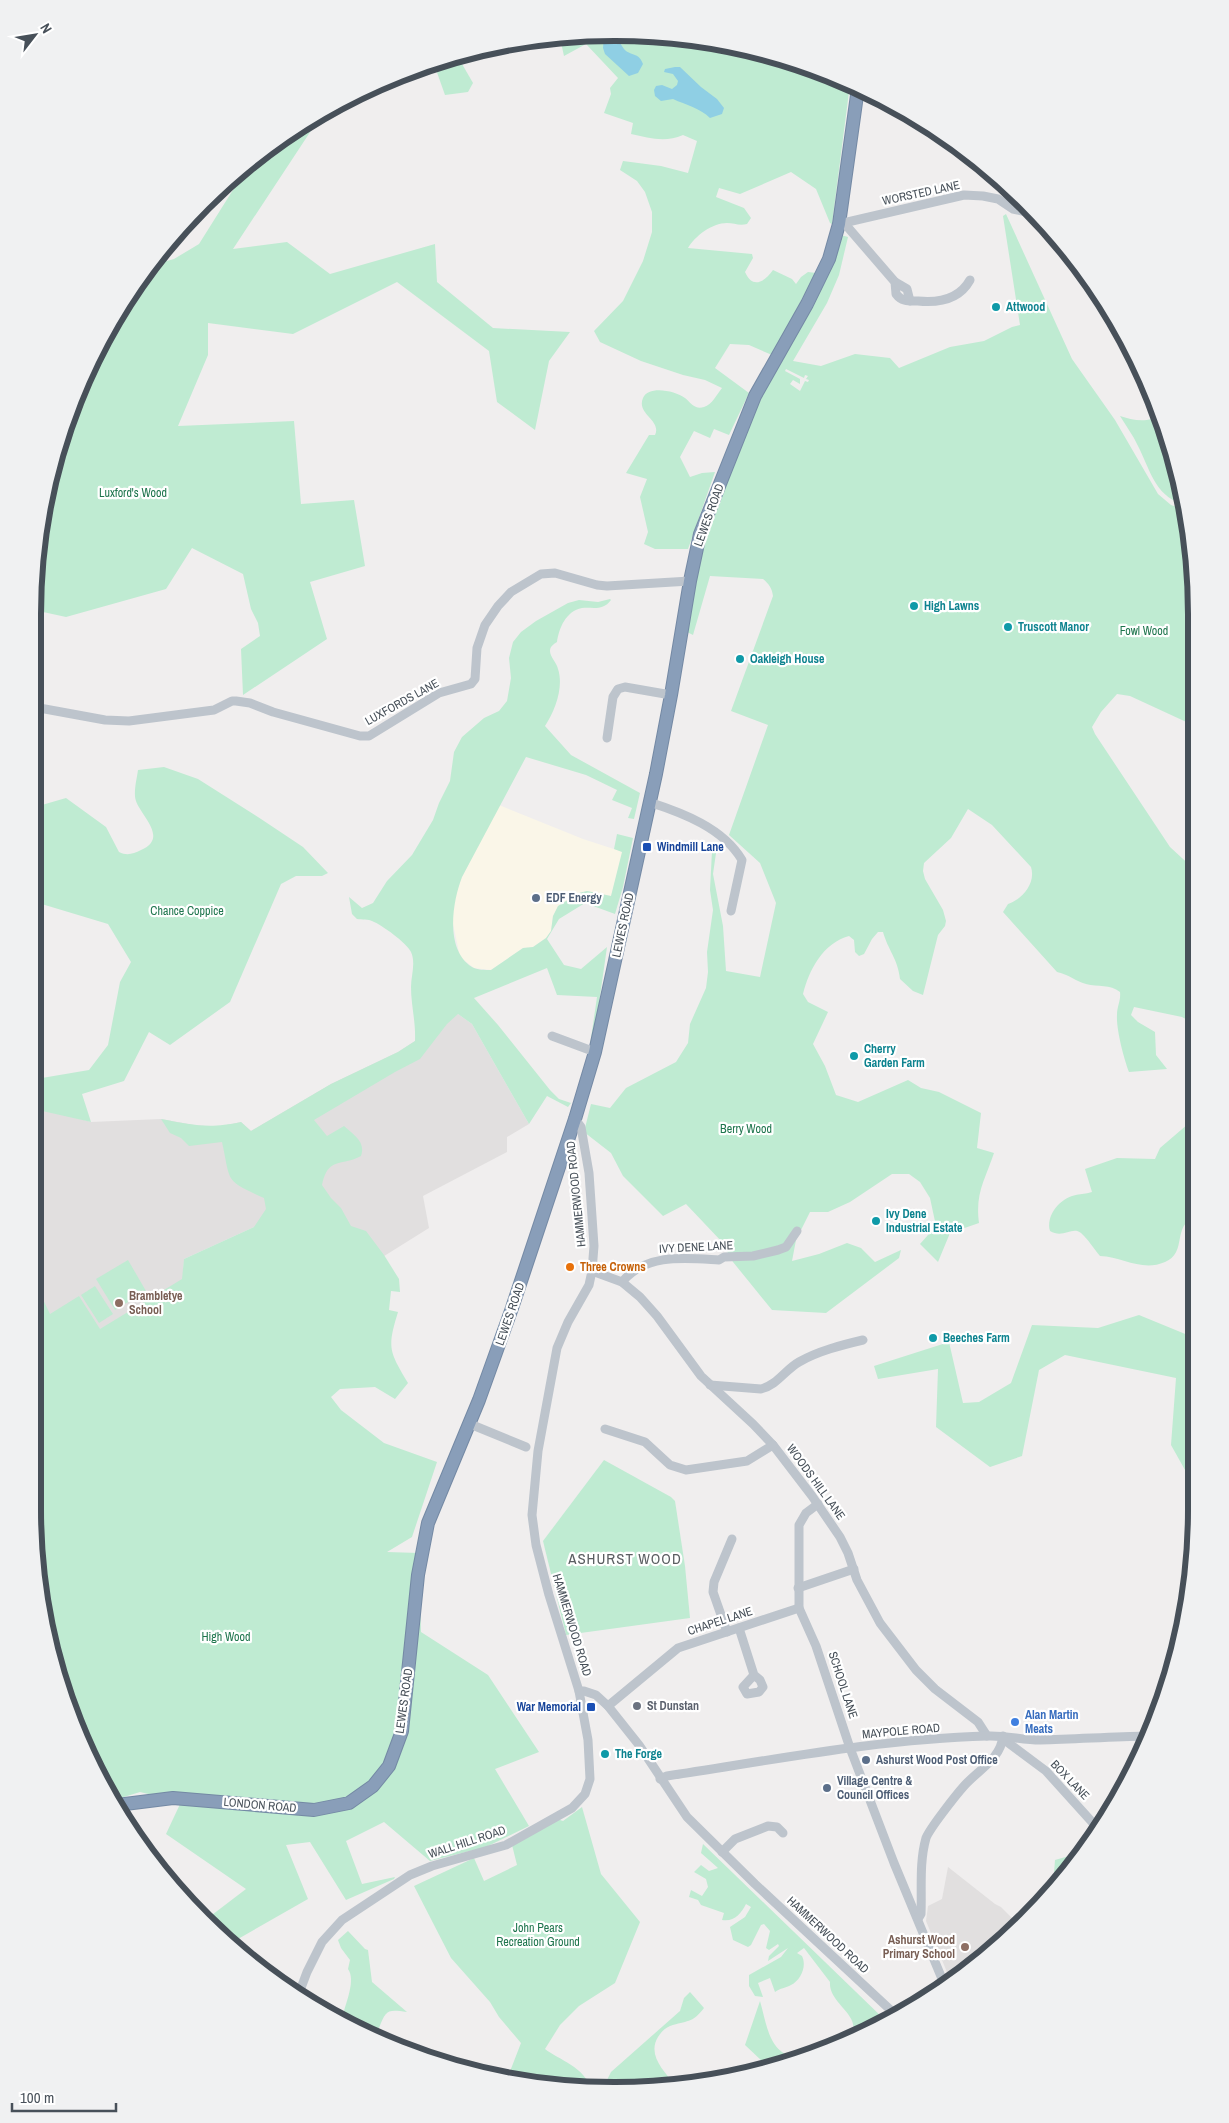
<svg xmlns="http://www.w3.org/2000/svg" width="1229" height="2123" font-family="'Archivo Narrow',sans-serif">
<rect width="100%" height="100%" fill="#f0eeee"/>
<!-- commercial -->
<polygon fill="#faf6e8" points="499,805 583,839 623,852 611,896 587,891 579,893 558,906 553,916 551,931 546,938 533,947 523,948 491,970 474,968 460,957 452,919 455,896 462,877"/>
<!-- education -->
<g fill="#e1dfdf">
<polygon points="458,1014 472,1024 529,1124 507,1137 507,1152 423,1196 429,1228 373,1263 254,1227 184,1259 183,1279 37,1563 36,1107 91,1122 161,1119 194,1125 217,1127 241,1122 251,1131 331,1084 398,1052 415,1041 416,1024"/>
<polygon points="948,1867 995,1904 1001,1907 1018,1924 969,1970 951,1982 926,1921 928,1906 942,1899"/>
</g>
<!-- green -->
<g fill="#bfebd2" fill-rule="evenodd">
<path d="M614,33L728,44L837,77L850,84L832,224L830,223L816,189L791,172L740,194L719,188L716,197L744,208L751,218L747,224C739,226 734,223 727,223C712,223 695,236 688,248L752,254L753,258L745,272C753,290 765,281 773,270L792,279L796,284L801,277L808,272L816,273L772,355L749,345L730,344L715,368L749,393L729,435L714,429L710,438L694,431L680,457L690,477L702,473L715,472L688,549H655L644,544L648,532L640,497L647,479L626,473L649,435H655C662,420 636,414 643,398C649,385 675,391 685,398C691,403 695,410 704,407C712,405 717,394 722,388L705,380L683,375L641,361L600,342L594,331L623,301L643,261L652,232V212L645,192L637,181L620,170L623,161L661,166L688,173L697,141L683,135C665,143 649,138 631,134L633,123L604,113L611,94L610,88L618,78L586,44L564,56L560,38Z"/>
<polygon points="458,57 473,83 468,92 445,95 434,64"/>
<polygon points="322,114 233,249 287,242 330,274 435,244 437,282 493,328 570,332 549,361 535,430 497,402 489,351 397,282 293,334 208,323 208,355 178,426 294,421 301,504 354,500 365,566 310,582 327,639 243,695 241,649 260,636 258,623 251,609 243,574 192,548 166,589 66,617 34,610 34,576 63,427 130,291 152,265 174,259 199,244 248,166 291,131"/>
<path d="M1006,214L1072,359L1115,420L1158,494L1171,505L1182,509L1195,576V726L1130,696L1117,694L1101,712L1092,727L1095,734L1170,847L1195,870V1024L1182,1017L1134,1007L1131,1015L1138,1022L1155,1032L1156,1055L1167,1069L1129,1072C1124,1059 1116,1029 1117,1015C1117,1006 1121,1001 1120,992C1110,984 1098,987 1086,984C1075,981 1070,975 1057,972L1003,912L1008,904C1023,899 1036,883 1031,867L992,825L968,809L951,838L924,863L923,871L925,879L943,910L946,921L945,926L938,935L923,995L913,991L900,979C898,959 888,950 883,932H878L872,939L864,954L859,956L855,952L854,940L849,936C823,943 809,970 803,994L808,1002L828,1012L813,1044L825,1066L836,1095L858,1102L908,1080L921,1088L939,1092L981,1113L977,1148L994,1153C985,1180 975,1193 979,1223L950,1233L938,1262L920,1244L936,1226L930,1198L920,1182L909,1174H892L850,1202L828,1212H810L796,1240L792,1261L819,1254L847,1243L861,1248L875,1262L901,1250L899,1258L826,1313L772,1310L733,1262L722,1242L686,1204L663,1216L623,1176L611,1153L584,1132L591,1104L610,1108L626,1088L676,1062L688,1043L690,1024L706,988L708,972L707,952L713,910L710,890L712,851L716,853L713,874L723,926L726,971L760,977L776,903L760,863L729,835L768,725L731,711L773,596C772,588 769,584 763,579L710,576L693,635L687,632C693,599 698,565 708,532C741,429 793,332 841,235L848,237L839,275L827,303L793,361L821,366L855,354L890,358L899,368L950,347L984,341L1012,327L1020,325L1003,216ZM786,369L804,378L805,375L808,376L806,379L809,380L808,382L805,381L800,391L790,384L793,380L800,384V379L785,371Z"/>
<path d="M1160,414L1166,428L1181,503C1155,496 1149,467 1138,446C1133,435 1126,426 1120,416C1132,420 1149,424 1160,414Z"/>
<path d="M610,599L611,600C603,611 594,607 582,608C566,611 559,628 557,642C554,644 550,646 550,651C550,657 557,663 558,669C564,687 555,711 545,726L571,755L640,793L634,819L628,818L632,808L612,800L617,790L586,775L526,757L462,877C452,903 445,950 472,967C477,970 485,970 491,970L523,948L533,947L546,938L551,931L553,916L558,906L579,893L587,891L611,896L622,852L614,849L617,834L633,838L623,887L615,914L585,903L559,919L547,939L564,965L581,969L607,947L593,1045H590L597,997L557,995L547,968L474,998L498,1025L550,1090L559,1099L571,1103L568,1107L547,1096L529,1124L472,1024L458,1014L447,1024L420,1059L395,1072L314,1120L327,1136L344,1126C354,1135 366,1142 361,1156C341,1167 328,1156 322,1185L331,1198L341,1208L351,1226L366,1231L384,1255L399,1279L400,1292L391,1291L389,1310L398,1312C387,1348 389,1351 408,1383L395,1399L375,1387L340,1389L331,1397L341,1410L384,1443L437,1462L412,1537L387,1552L419,1553L421,1632L488,1675L539,1752L495,1769L529,1826L486,1847L430,1861L384,1822L346,1841L362,1884L395,1877L394,1879L346,1900L310,1842L286,1845L308,1899L231,1943L204,1921L246,1889L166,1834L181,1802L140,1792L114,1800L93,1766L63,1695L38,1585L36,1285L50,1314L79,1296L100,1329L182,1279L184,1259L254,1227L266,1209L264,1198C224,1180 231,1183 222,1142L189,1146L181,1138L170,1133L161,1119C193,1125 209,1129 241,1122L251,1131L331,1084L398,1052L415,1041C416,1023 411,1005 411,987C411,976 416,963 411,952C407,943 382,925 372,921C369,919 362,920 357,919L352,914L349,897L362,908L373,903L387,881L412,855L433,820L439,803L450,781L454,752L462,737L484,718L499,711L507,701L511,678L509,658L513,642L521,632L536,621L568,603L579,600L598,602Z"/>
<path d="M164,767L198,779L261,819L303,847L328,873L322,876H296L281,884L230,1002L170,1045L149,1032L124,1081L82,1094L91,1122L38,1110L36,1107V1079L89,1070L108,1045L120,982L131,962L108,924L35,902V807L66,798L106,827L119,852C127,856 133,854 141,850C169,838 141,816 136,801C133,793 137,778 138,770Z"/>
<path d="M1195,1118V1216C1171,1228 1188,1252 1165,1262C1142,1272 1123,1257 1100,1256C1094,1249 1088,1239 1081,1233C1072,1226 1063,1239 1050,1231C1046,1216 1058,1201 1072,1196C1078,1194 1086,1194 1092,1192L1085,1169L1117,1158L1155,1159L1160,1148Z"/>
<polygon points="128,1260 146,1291 115,1310 96,1279"/>
<polygon points="95,1286 113,1314 99,1323 81,1295"/>
<polygon points="1139,1315 1195,1338 1195,1364 1191,1365 1195,1435 1194,1486 1171,1445 1176,1378 1065,1355 1039,1370 1022,1456 990,1467 936,1427 938,1369 878,1379 874,1366 949,1342 963,1403 979,1402 1011,1383 1032,1325 1098,1328"/>
<polygon points="604,1460 671,1497 675,1501 685,1566 690,1618 566,1635 543,1541"/>
<path d="M582,1807L601,1874L640,1922L615,1983L579,2006L560,2025L545,2049C558,2059 587,2069 589,2087L539,2086L507,2079L521,2043L499,2017L490,2002L451,1958L414,1886L474,1858L484,1881L517,1865L512,1845L557,1819L563,1821Z"/>
<path d="M703,1844L886,2021L850,2038C865,2016 828,2004 830,1982L804,1948L797,1953L802,1956C807,1966 801,1980 791,1985C786,1988 780,1988 775,1992L770,1978L758,1983L763,1997L755,1996L749,1986V1975L781,1957L788,1948L768,1961L769,1956L779,1946L778,1944L769,1950L766,1948L770,1931L764,1924L761,1925L751,1945L748,1947L733,1940L730,1927L745,1917L751,1907L746,1904C741,1914 734,1922 722,1920L724,1913L701,1905L698,1900L689,1897L691,1890L702,1896L708,1887L706,1879L694,1872L701,1865L709,1871L718,1868L701,1853Z"/>
<polygon points="1083,1852 1068,1872 1054,1873 1055,1860"/>
<path d="M348,1931L365,1949L368,1950L372,1982L407,2012C387,2009 386,2010 379,2028L376,2029L353,2018L348,2025L321,2010L343,2015C346,2002 356,1980 348,1969L350,1960L341,1948L338,1940Z"/>
<path d="M690,1992L704,2008C692,2024 687,2020 670,2026C665,2028 661,2032 658,2037C647,2055 664,2071 675,2085L652,2089L603,2088L611,2072L680,2011L684,1998Z"/>
<path d="M760,2001C768,2029 769,2057 804,2059L763,2067V2062L745,2045Z"/>
</g>
<!-- water -->
<g fill="#8fcfe4">
<path d="M610,34C619,37 619,42 624,49C630,56 639,52 643,64L638,73L629,76L605,54L603,48L604,36Z"/>
<path d="M675,67H680L701,87L717,99L724,108L722,114L710,118C700,108 686,105 673,99L661,101L655,96L654,90L656,86L662,85L672,89L677,85L678,81L673,74L664,72L665,69Z"/>
</g>
<g fill="none" stroke-linecap="round" stroke-linejoin="round">
<!-- highway casing -->
<g stroke="#7489a4" stroke-width="14">
<polyline id="highway" points="117,1805 173,1798 314,1810 349,1803 373,1786 389,1766 402,1731 418,1575 428,1523 479,1400 512,1308 575,1119 595,1052 656,774 671,695 690,581 700,534 755,396 807,304 829,259 839,224 858,88"/>
</g>
<!-- minor -->
<g stroke="#bdc4cc" stroke-width="9">
<polyline points="839,224 964,195 983,196 998,199 1013,209 1035,214"/>
<path d="M845,224L895,282L896,294C902,302 909,301 918,301C938,303 959,300 970,280"/>
<polyline points="895,282 907,289 910,301"/>
<polyline points="34,707 105,720 129,721 214,710 232,701 236,701 250,703 273,712 360,736 369,736 439,693 471,684 475,679 477,648 485,625 498,606 511,592 541,574 555,573 597,585 607,586 690,581"/>
<polyline points="607,738 613,697 618,689 625,687 671,695"/>
<path d="M649,802C683,813 723,828 742,860L731,911"/>
<polyline points="552,1036 595,1052"/>
<polyline points="592,1271 622,1282 640,1297 657,1316 701,1376 753,1424 773,1445 812,1496 840,1537 848,1553 857,1580 880,1623 916,1670 935,1689 978,1722 987,1736"/>
<path d="M622,1282C646,1253 685,1258 719,1260L724,1257L753,1256L778,1250L786,1247L797,1231"/>
<path d="M710,1385L761,1389C777,1385 785,1370 799,1362C818,1351 842,1345 863,1340"/>
<polyline points="470,1424 526,1447"/>
<polyline points="605,1429 645,1442 670,1465 686,1470 747,1461 773,1445"/>
<polyline points="818,1504 806,1513 799,1525 799,1608 816,1646 850,1748 894,1863 945,1986"/>
<polyline points="798,1588 854,1569"/>
<polyline points="739,1628 754,1675 760,1680 763,1687 759,1692 747,1694 743,1687 754,1675"/>
<polyline points="727,1632 713,1592 714,1582 732,1539"/>
<polyline points="579,1691 584,1691 596,1695 608,1706 639,1745 687,1817 755,1884 897,2016"/>
<polyline points="608,1706 678,1648 799,1608"/>
<polyline points="1003,1739 1046,1771 1092,1822"/>
<path d="M660,1779L667,1776C773,1760 879,1739 987,1736C1005,1735 1022,1740 1040,1740C1075,1739 1110,1737 1146,1736"/>
<polyline points="722,1852 735,1839 768,1826 777,1827 783,1833"/>
<path d="M918,1919L921,1914C922,1889 919,1863 926,1838C930,1828 956,1795 964,1786C978,1770 1001,1759 1003,1736"/>
<polyline points="298,1996 307,1972 322,1942 342,1920 410,1875 432,1866 506,1845 572,1808 585,1794 590,1779 588,1740 579,1691 549,1595 536,1545 532,1515 538,1451 557,1348 568,1322 589,1285 592,1271 594,1246 589,1173 581,1127 575,1119"/>
</g>
<!-- highway -->
<use href="#highway" stroke="#899eb9" stroke-width="12"/>
</g>
<!-- markers -->
<g fill="#0f9aa8" stroke="#fff" stroke-width="2">
<circle cx="996" cy="307" r="5"/>
<circle cx="914" cy="606" r="5"/>
<circle cx="1008" cy="627" r="5"/>
<circle cx="740" cy="659" r="5"/>
<circle cx="854" cy="1056" r="5"/>
<circle cx="876" cy="1221" r="5"/>
<circle cx="933" cy="1338" r="5"/>
<circle cx="605" cy="1754" r="5"/>
</g>
<g fill="#1a4fb4" stroke="#fff" stroke-width="2">
<rect x="642" y="842" width="10" height="10" rx="2.5"/>
<rect x="586" y="1702" width="10" height="10" rx="2.5"/>
</g>
<g fill="#5c6f8a" stroke="#fff" stroke-width="2">
<circle cx="536" cy="898" r="5"/>
<circle cx="866" cy="1760" r="5"/>
<circle cx="827" cy="1788" r="5"/>
</g>
<circle fill="#e8710a" stroke="#fff" stroke-width="2" cx="570" cy="1267" r="5"/>
<g fill="#8d6e63" stroke="#fff" stroke-width="2">
<circle cx="119" cy="1303" r="5"/>
<circle cx="965" cy="1947" r="5"/>
</g>
<circle fill="#6b7280" stroke="#fff" stroke-width="2" cx="637" cy="1706" r="5"/>
<circle fill="#3f7fe0" stroke="#fff" stroke-width="2" cx="1015" cy="1722" r="5"/>
<g text-anchor="middle" stroke-width="4.5" stroke-linejoin="round" paint-order="stroke">
<!-- street labels -->
<g font-size="12" fill="#475059" stroke="#fff">
<text transform="translate(921 193) rotate(-12)" y="4">WORSTED LANE</text>
<text transform="translate(709 515) rotate(-70)" y="4">LEWES ROAD</text>
<text transform="translate(402 702) rotate(-29)" y="4">LUXFORDS LANE</text>
<text transform="translate(623 925) rotate(-78)" y="4">LEWES ROAD</text>
<text transform="translate(576 1194) rotate(-96)" y="4">HAMMERWOOD ROAD</text>
<text transform="translate(696 1247) rotate(-3)" y="4">IVY DENE LANE</text>
<text transform="translate(510 1314) rotate(-71)" y="4">LEWES ROAD</text>
<text transform="translate(816 1482) rotate(54)" y="4">WOODS HILL LANE</text>
<text transform="translate(720 1621) rotate(-18)" y="4">CHAPEL LANE</text>
<text transform="translate(572 1625) rotate(73)" y="4">HAMMERWOOD ROAD</text>
<text transform="translate(843 1685) rotate(72)" y="4">SCHOOL LANE</text>
<text transform="translate(404 1701) rotate(-82)" y="4">LEWES ROAD</text>
<text transform="translate(901 1731) rotate(-5)" y="4">MAYPOLE ROAD</text>
<text transform="translate(1070 1780) rotate(46)" y="4">BOX LANE</text>
<text transform="translate(260 1805) rotate(5)" y="4">LONDON ROAD</text>
<text transform="translate(467 1842) rotate(-18)" y="4">WALL HILL ROAD</text>
<text transform="translate(828 1935) rotate(43)" y="4">HAMMERWOOD ROAD</text>
</g>
<!-- culture labels -->
<g font-size="12" font-weight="bold" fill="#0d838f" stroke="#fff" text-anchor="start">
<text x="1006" y="311">Attwood</text>
<text x="924" y="610">High Lawns</text>
<text x="1018" y="631">Truscott Manor</text>
<text x="750" y="663">Oakleigh House</text>
<text x="864" y="1053">Cherry<tspan x="864" dy="14">Garden Farm</tspan></text>
<text x="886" y="1218">Ivy Dene<tspan x="886" dy="14">Industrial Estate</tspan></text>
<text x="943" y="1342">Beeches Farm</text>
<text x="615" y="1758">The Forge</text>
</g>
<!-- park labels -->
<g font-size="12" fill="#1e754d" stroke="#fff">
<text x="133" y="497">Luxford's Wood</text>
<text x="1144" y="635">Fowl Wood</text>
<text x="187" y="915">Chance Coppice</text>
<text x="746" y="1133">Berry Wood</text>
<text x="226" y="1641">High Wood</text>
<text x="538" y="1932">John Pears<tspan x="538" dy="14">Recreation Ground</tspan></text>
</g>
<!-- transit labels -->
<g font-size="12" font-weight="bold" fill="#164399" stroke="#fff" text-anchor="start">
<text x="657" y="851">Windmill Lane</text>
<text x="581" y="1711" text-anchor="end">War Memorial</text>
</g>
<!-- service labels -->
<g font-size="12" font-weight="bold" fill="#4e5e75" stroke="#fff" text-anchor="start">
<text x="546" y="902">EDF Energy</text>
<text x="876" y="1764">Ashurst Wood Post Office</text>
<text x="837" y="1785">Village Centre &amp;<tspan x="837" dy="14">Council Offices</tspan></text>
</g>
<!-- food labels -->
<g font-size="12" font-weight="bold" fill="#c56008" stroke="#fff" text-anchor="start">
<text x="580" y="1271">Three Crowns</text>
</g>
<!-- education labels -->
<g font-size="12" font-weight="bold" fill="#785e54" stroke="#fff" text-anchor="start">
<text x="129" y="1300">Brambletye<tspan x="129" dy="14">School</tspan></text>
<text x="955" y="1944" text-anchor="end">Ashurst Wood<tspan x="955" dy="14">Primary School</tspan></text>
</g>
<!-- worship labels -->
<g font-size="12" font-weight="bold" fill="#5b616d" stroke="#fff" text-anchor="start">
<text x="647" y="1710">St Dunstan</text>
</g>
<!-- shop labels -->
<g font-size="12" font-weight="bold" fill="#366cbe" stroke="#fff" text-anchor="start">
<text x="1025" y="1719">Alan Martin<tspan x="1025" dy="14">Meats</tspan></text>
</g>
<!-- quarter labels -->
<g font-size="15" letter-spacing="1" fill="#5b5e62" stroke="#fff">
<text x="625" y="1564">ASHURST WOOD</text>
</g>
</g>
<!-- crop -->
<path d="M0 0H1229V2123H0ZM614 41H615A573 573 0 0 1 1188 614V1509A573 573 0 0 1 615 2082H614A573 573 0 0 1 41 1509V614A573 573 0 0 1 614 41Z" fill="#f0f1f2" fill-rule="evenodd"/>
<path fill="none" stroke="#475059" stroke-width="6" d="M614 41H615A573 573 0 0 1 1188 614V1509A573 573 0 0 1 615 2082H614A573 573 0 0 1 41 1509V614A573 573 0 0 1 614 41Z"/>
<!-- north arrow -->
<g transform="translate(35 35) rotate(59)" stroke="#ffffff" stroke-width="4" paint-order="stroke">
<path d="M0-4L9 19L0 12L-9 19Z" fill="#475059"/>
<text y="-8" font-size="14" font-weight="bold" text-anchor="middle" fill="#475059">N</text>
</g>
<!-- scale -->
<path d="M12 2103v8h104v-8" fill="none" stroke="#475059" stroke-width="2.5"/>
<text x="20" y="2103" font-size="15" fill="#475059" stroke="#ffffff" stroke-width="4" paint-order="stroke">100 m</text>
</svg>
